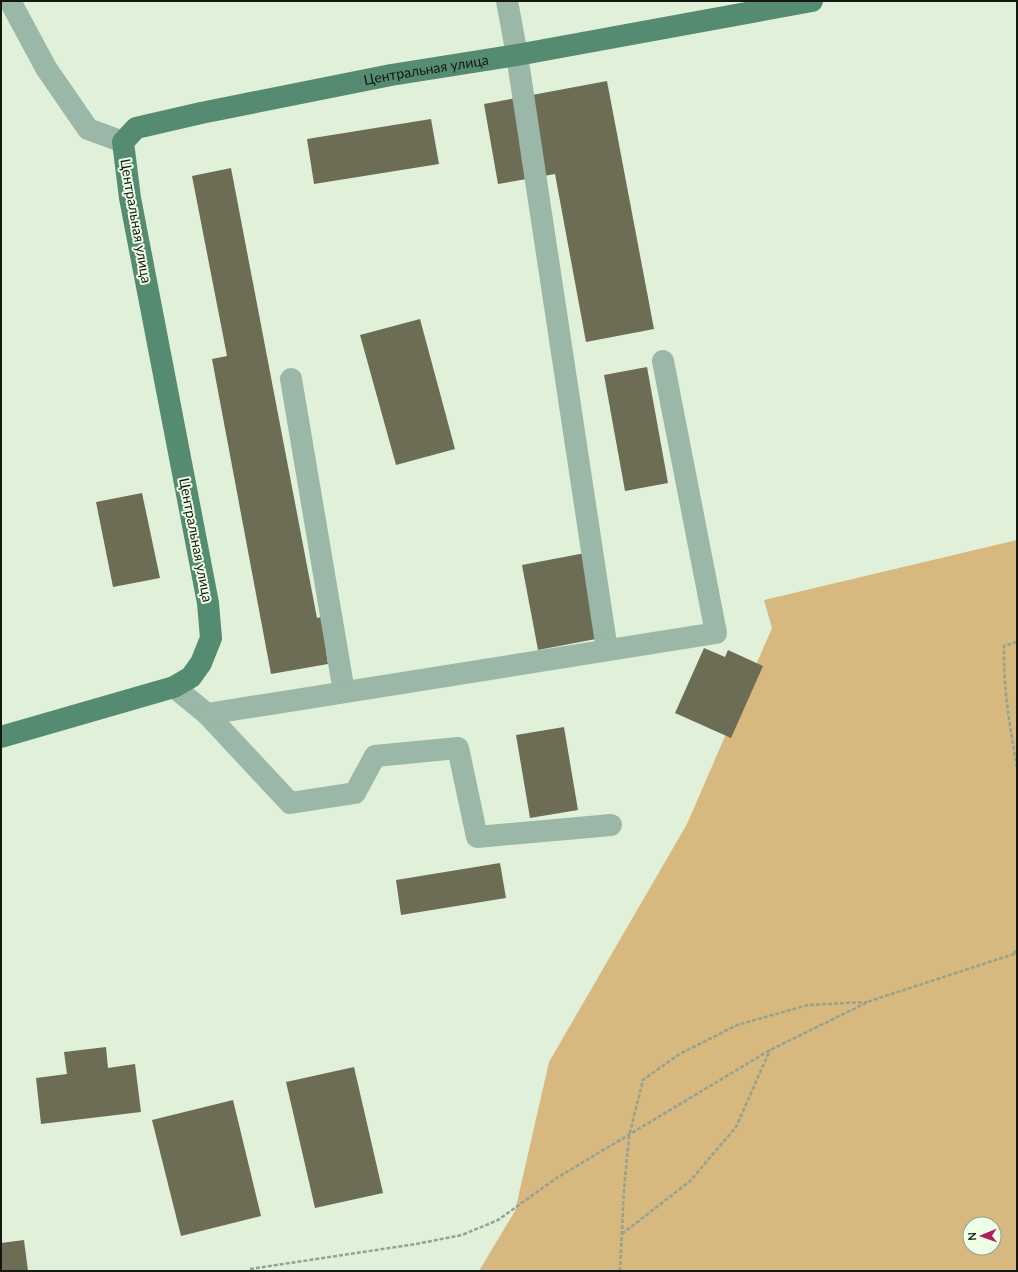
<svg xmlns="http://www.w3.org/2000/svg" width="1018" height="1272" font-family="Lato,sans-serif">
<rect width="100%" height="100%" fill="#e1f1d9"/>
<!-- green -->
<path fill="#d7b87f" fill-rule="evenodd" d="M1017,540V1271H479L515,1211L549,1062L687,824L772,628L764,600ZM970,1224H994V1248H970Z"/>
<!-- building -->
<g fill="#6d6d56">
<polygon points="607,81 654,329 586,342 555,174 498,184 484,104"/>
<polygon points="431,119 439,164 314,184 307,139"/>
<polygon points="231,168 317,618 329,615 335,650 326,651 328,664 271,674 212,359 227,356 192,176"/>
<polygon points="420,319 455,449 396,465 360,335"/>
<polygon points="647,367 668,483 625,491 604,375"/>
<polygon points="142,493 160,578 113,587 96,502"/>
<polygon points="585,553 601,638 538,650 522,565"/>
<polygon points="704,648 725,657 728,650 763,666 731,738 675,713"/>
<polygon points="564,727 578,810 530,818 516,735"/>
<polygon points="500,863 506,898 401,915 396,880"/>
<polygon points="106,1047 108,1068 135,1064 141,1112 41,1124 36,1078 67,1074 64,1052"/>
<polygon points="354,1067 383,1193 315,1208 286,1082"/>
<polygon points="233,1100 261,1216 181,1236 152,1120"/>
<polygon points="24,1240 28,1271 1,1271 1,1243"/>
</g>
<g fill="none" stroke-linecap="round" stroke-linejoin="round">
<!-- path -->
<g stroke="#96a290" stroke-width="2.5" stroke-dasharray="4 2" stroke-linecap="butt">
<path d="M1017,642L1004,646C1003,687 1010,727 1017,768"/>
<polyline points="1014,954 1017,948"/>
<polyline points="622,1234 690,1181 736,1127 770,1050"/>
<polyline points="250,1269 416,1244 462,1235 498,1220 555,1179 770,1050 870,1001 1017,953"/>
<polyline points="620,1271 624,1189 629,1136 643,1080 678,1055 737,1025 808,1005 867,1002"/>
</g>
<!-- minor -->
<g stroke="#9bb7a8" stroke-width="22">
<polyline points="10,1 46,68 88,129 123,142"/>
<polyline points="507,1 517,55 607,650"/>
<polyline points="291,379 344,692"/>
<polyline points="174,687 207,714 290,803 355,793 375,756 458,748 477,837 611,825"/>
<polyline points="207,714 716,633 663,361"/>
</g>
<!-- major -->
<path stroke="#558b70" stroke-width="22" id="s1" d="M1,737L174,687L191,677L201,663L211,638L208,603L130,198L123,142L136,128L201,113L391,75L517,55L812,1"/>
</g>
<g text-anchor="middle" stroke-width="4" stroke-linejoin="round" paint-order="stroke">
<!-- street labels -->
<g font-size="14" fill="#131810" stroke="#effee6">
<text dy="5" stroke="none"><textPath href="#s1" startOffset="1063">Центральная улица</textPath></text>
<text transform="translate(136 221) rotate(80)" y="5">Центральная улица</text>
<text transform="translate(196 540) rotate(79)" y="5">Центральная улица</text>
</g>
</g>
<!-- border -->
<rect width="1018" height="1272" fill="none" stroke="#131810" stroke-width="4"/>
<!-- north arrow -->
<g transform="translate(982 1236) rotate(268)"><circle r="19" fill="#effee6" stroke="#97a290"/>
<path d="M0-3L7 15L0 10L-7 15Z" fill="#ae205b"/>
<text y="-6" font-size="11" font-weight="bold" text-anchor="middle" fill="#131810">N</text>
</g>
</svg>
